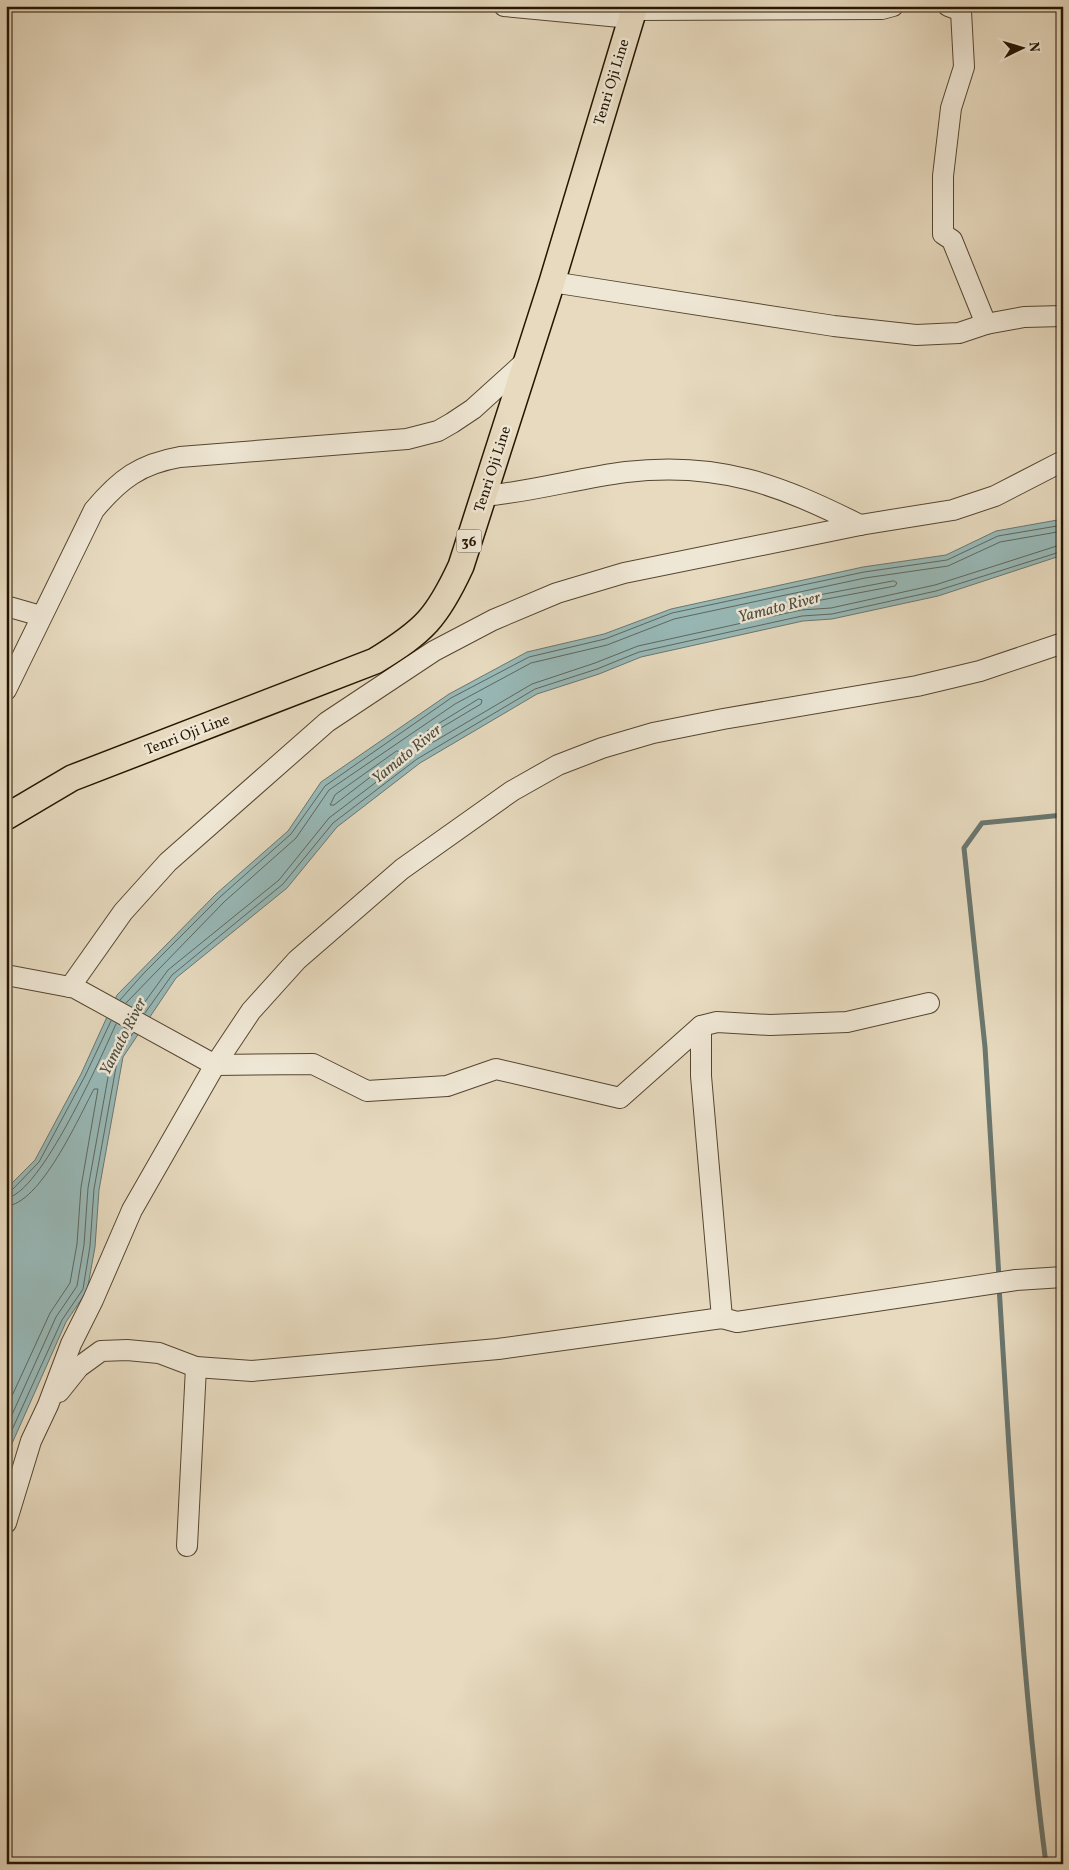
<svg xmlns="http://www.w3.org/2000/svg" width="1069" height="1870" font-family="Vollkorn,serif">
<rect width="100%" height="100%" fill="#e7dabf"/>
<filter id="stains"><feTurbulence type="fractalNoise" baseFrequency=".004" numOctaves="4"/><feColorMatrix values="0 0 0 0 .2 0 0 0 0 .09 0 0 0 0 .02 0 0 0 .5 -.17"/></filter>
<radialGradient id="worn" r=".72"><stop offset=".6" stop-color="#630" stop-opacity="0"/><stop offset="1" stop-color="#630" stop-opacity=".3"/></radialGradient>
<!-- water -->
<polygon fill="#98b9b8" stroke="#6a776f" points="1063,519 1063,555 938,596 832,619 803,621 641,657 599,674 537,694 420,763 337,827 287,888 176,978 123,1057 99,1190 95,1247 87,1291 66,1322 6,1457 6,1189 35,1160 81,1074 117,995 216,894 288,831 321,782 449,694 527,652 604,634 671,609 863,567 946,555 996,531"/>
<g fill="none" stroke-linecap="round" stroke-linejoin="round">
<!-- shore -->
<g stroke="#5e675c" stroke-width="1">
<polygon points="894,581 897,583 895,586 816,601 813,599 815,596"/>
<polygon points="479,699 482,700 481,704 429,735 426,735 427,731"/>
<polygon points="397,751 400,752 399,755 334,805 330,805 335,795"/>
<polyline points="120,1000 144,973 220,897 291,834 325,786 451,698 529,657 605,639 672,613 864,572 947,560 998,536 1063,525"/>
<polyline points="126,1003 224,902 296,838 329,790 455,704 531,663 607,645 674,619 865,578 948,566 1000,542 1063,531"/>
<polyline points="139,1010 168,970 279,880 329,818 413,754 532,684 595,663 638,646 801,610 831,608 935,585 1063,544"/>
<polyline points="145,1013 172,975 283,884 333,823 417,759 535,689 597,669 639,652 802,616 832,614 936,591 1063,551"/>
<polyline points="6,1192 12,1190 39,1162 85,1076 111,1021"/>
<path d="M6,1198C40,1196 102,1055 116,1024"/>
<path d="M6,1206C40,1205 79,1117 94,1089H98L81,1187L77,1244L70,1283L50,1313L6,1409"/>
<polyline points="6,1428 56,1317 77,1286 84,1245 88,1188 112,1055 127,1030"/>
<polyline points="6,1443 62,1320 83,1289 90,1246 94,1189 118,1056 133,1033"/>
</g>
<!-- stream -->
<g stroke="#6a776f" stroke-width="5">
<polyline points="999,1278 985,1047 964,848 982,823 1063,815"/>
<path d="M999,1286C1011,1479 1021,1672 1046,1864"/>
</g>
<!-- minor casing -->
<g stroke="#554630" stroke-width="22">
<g id="minor">
<polyline points="504,6 631,18"/>
<polyline points="948,6 961,11 964,67 951,108 943,176 943,234 952,240 986,324"/>
<polyline points="634,10 882,9 893,6"/>
<polyline points="552,282 834,326 916,335 959,333 986,324 1024,317 1063,316"/>
<path d="M483,496C532,492 578,478 626,472C719,461 780,485 860,525"/>
<polyline points="6,606 41,616"/>
<path d="M6,690L94,510C120,479 140,464 180,457L407,439L438,431L452,423L473,409L526,361"/>
<polyline points="6,975 75,988 215,1065 313,1064 367,1091 447,1086 496,1069 620,1098 701,1026 717,1022 770,1025 847,1022 929,1003"/>
<polyline points="70,987 123,912 168,862 327,722 434,651 493,620 557,593 624,573 860,525 953,510 995,496 1063,461"/>
<polyline points="701,1026 701,1076 722,1318"/>
<polyline points="59,1392 79,1367 101,1351 127,1350 159,1353 196,1367 252,1371 498,1349 722,1318 737,1322 1016,1280 1063,1277"/>
<polyline points="6,1523 31,1441 48,1405 71,1344 93,1300 132,1210 215,1065 251,1011 297,960 402,869 512,791 558,765 602,748 653,733 723,719 917,686 980,671 1063,643"/>
<polyline points="187,1546 196,1367"/>
</g>
</g>
<!-- major casing -->
<g stroke="#241501" stroke-width="28">
<path id="major" d="M6,817L72,778L375,661C424,631 437,618 461,566L552,282L635,6"/>
</g>
<!-- minor -->
<use href="#minor" stroke="#efe7d5" stroke-width="20"/>
<!-- major -->
<use href="#major" stroke="#e7dabf" stroke-width="25"/>
</g>
<g text-anchor="middle" stroke-width="5" stroke-linejoin="round" paint-order="stroke">
<!-- shield labels -->
<rect fill="#efe7d5" stroke="#615441" stroke-width="1" x="456.5" y="529.5" width="25" height="23" rx="4"/>
<g font-size="14" font-weight="bold" fill="#241501">
<text x="469" y="546">36</text>
</g>
<!-- street labels -->
<g font-size="15" fill="#241501" stroke="#efe7d5">
<text transform="translate(611 82) rotate(-73)" y="5">Tenri Oji Line</text>
<text transform="translate(492 469) rotate(-72)" y="5">Tenri Oji Line</text>
<text transform="translate(187 734) rotate(-21)" y="5">Tenri Oji Line</text>
</g>
<!-- water labels -->
<g font-size="16" font-style="italic" fill="#4d4e41" stroke="#efe7d5">
<text transform="translate(779 606) rotate(-14)" y="6">Yamato River</text>
<text transform="translate(406 753) rotate(-39)" y="6">Yamato River</text>
<text transform="translate(122 1036) rotate(-63)" y="6">Yamato River</text>
</g>
</g>
<!-- margin -->
<rect width="1069" height="1870" fill="none" stroke="#e7dabf" stroke-width="25"/>
<rect x="8" y="8" width="1054" height="1855" fill="none" stroke="#241501" stroke-width="2.5"/>
<rect x="12" y="12" width="1044" height="1845" fill="none" stroke="#241501"/>
<!-- north arrow -->
<g transform="translate(1022 48) rotate(85)" stroke="#efe7d5" stroke-width="4" paint-order="stroke">
<path d="M0-4L9 19L0 12L-9 19Z" fill="#241501"/>
<text y="-8" font-size="14" font-weight="bold" text-anchor="middle" fill="#241501">N</text>
</g>
<rect width="100%" height="100%" filter="url(#stains)"/>
<rect width="100%" height="100%" fill="url(#worn)"/>
</svg>
